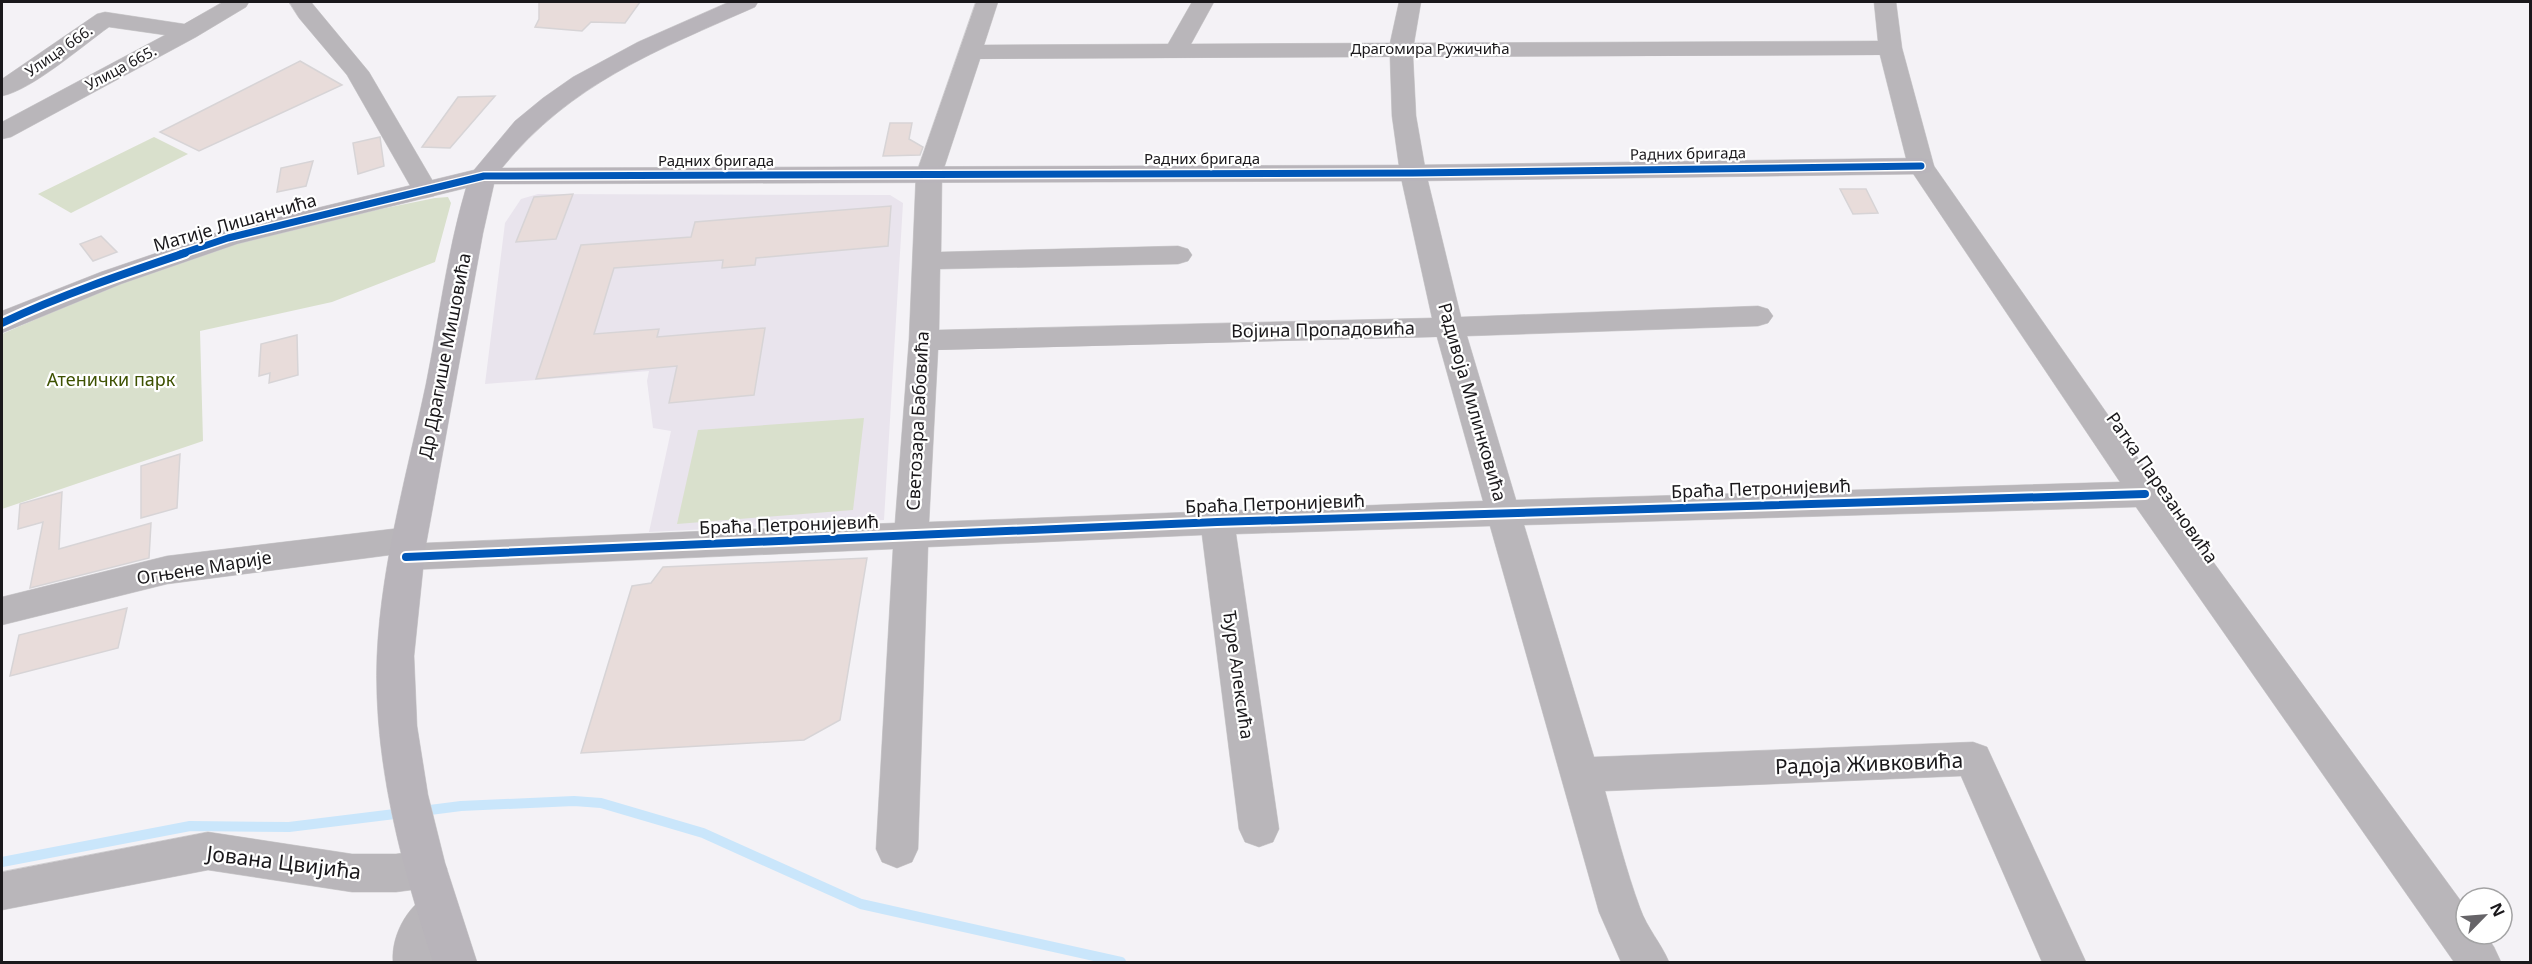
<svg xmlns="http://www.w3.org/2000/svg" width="2532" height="964" font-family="'Noto Sans',sans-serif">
<rect width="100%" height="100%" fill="#f4f2f6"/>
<!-- built -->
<polygon fill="#e9e4ed" points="538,194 890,195 903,203 884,520 649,532 671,431 653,428 647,381 649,371 485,384 505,223 521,199"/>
<!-- green -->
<g fill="#d9e0cc">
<polygon points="154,137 188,154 71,213 38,194"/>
<polygon points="448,197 451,203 435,262 332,302 200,331 203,441 2,509 2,334 128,279 258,234 435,198"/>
<polygon points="864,418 853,510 677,524 698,430"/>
</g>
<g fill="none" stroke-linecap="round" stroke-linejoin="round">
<!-- stream -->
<g stroke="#cae6fb" stroke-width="10">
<polyline points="422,811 461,806 574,801 601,803 703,833 861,904 1121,962"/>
<polyline points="2,862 190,826 289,827 403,813"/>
</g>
</g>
<!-- building -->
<g fill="#e8dcda" stroke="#d7d4d6" stroke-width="1.5">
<polygon points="539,2 640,2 625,23 591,22 582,31 535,27 539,19"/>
<polygon points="300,61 342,85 199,151 160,132"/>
<polygon points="495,96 450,148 422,147 458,97"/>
<polygon points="890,123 912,123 909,139 923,147 920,155 883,156"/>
<polygon points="380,137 384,166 358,174 353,143"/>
<polygon points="313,161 306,186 277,192 281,168"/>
<polygon points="1840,189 1866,189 1878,213 1853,214"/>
<polygon points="573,194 556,239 516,242 534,197"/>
<polygon points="891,206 888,246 756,258 755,265 722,268 723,260 614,268 594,334 659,329 657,337 765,328 754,395 669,403 677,366 536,379 581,245 691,237 695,222"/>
<polygon points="101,236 117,252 93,261 80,244"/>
<polygon points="297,335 298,375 269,383 270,373 259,376 261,344"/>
<polygon points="180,454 177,508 141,518 141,466"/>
<polygon points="62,492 59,549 151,523 149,558 30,588 43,522 18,529 20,504"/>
<polygon points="867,558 840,720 804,740 581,753 632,586 651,583 663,567"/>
<polygon points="127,608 118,648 10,676 19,635"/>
</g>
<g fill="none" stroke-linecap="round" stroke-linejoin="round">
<!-- street casing -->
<g stroke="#d1d0d2" stroke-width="1">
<g id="street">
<path d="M223,2H249L246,7L196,37L11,137L2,139V122L165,35L109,27C82,46 32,90 2,96V79L97,14L105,12L184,24Z"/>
<polygon points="289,2 311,2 369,72 438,190 434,196 425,198 416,196 347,75 299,18"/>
<path d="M976,2H998L984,45L1168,44L1192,2H1214L1191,44L1390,43L1399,2H1421L1414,43L1878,41L1874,2H1896L1902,48L1934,166L2157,485L2466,908V934H2485L2494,947L2501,962H2454L2136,507L1524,525L1594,757L1973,742L1987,747L2086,962H2042L1961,776L1605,791C1616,830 1626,870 1640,908C1647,928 1661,943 1669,962H1621L1599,912L1490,526L1236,534L1279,829L1273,842L1259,847L1245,842L1239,829L1202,535L928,547L918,849L912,862L897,868L882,862L876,849L893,549L406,570L394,566L390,555L167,584L2,625V597L167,556L409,527L421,531L426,540L425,543L895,523L909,340L916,174ZM1880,55L1908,166L2120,482L1516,500L1467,336L1758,326L1768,323L1773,316L1768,309L1758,306L1461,317L1426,173L1416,116L1413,57ZM1390,57L1392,116L1400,173L1432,318L939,330L940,269L1178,264L1188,261L1192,255L1188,249L1178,246L941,252L942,174L980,59ZM1437,337L1483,501L929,522L938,350Z"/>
<polygon points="208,832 352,854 396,854 426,850 441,856 447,869 441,882 426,888 396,892 352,892 208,870 2,910 2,872"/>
<path d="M437,890L452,896L458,910C449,932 436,937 437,962H393C391,933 410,901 437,890Z"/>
</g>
</g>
<!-- secondary casing -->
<g stroke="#d1d0d2" stroke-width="1">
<path id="secondary" d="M729,2H758L755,7C658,50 571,83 502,168L1413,165L1921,158L1930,160L1934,166L1930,172L1921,174L1413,181L494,184L483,233L425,550L414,656L417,726L428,795L445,863L477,962H433C401,864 373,761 377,656C381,564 407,474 426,384C439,319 447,252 466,188L237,244L121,284L2,333V311L101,272L218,232L474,170L515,121L543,98L573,77L638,42Z"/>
</g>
<!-- street -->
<use href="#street" fill="#b9b6ba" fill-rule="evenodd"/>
<!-- secondary -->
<use href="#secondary" fill="#b8b4ba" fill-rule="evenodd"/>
<!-- cycleway-far1 casing -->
<g stroke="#fff" stroke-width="10">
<polyline id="cycleway-far1" points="180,254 228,238 484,176 1413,173 1921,166"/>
</g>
<!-- cycleway casing -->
<g stroke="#fff" stroke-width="12">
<g id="cycleway">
<path d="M2,323C61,295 123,274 185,253"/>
<polyline points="406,557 1217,522 2145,494"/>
</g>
</g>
<!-- cycleway-far1 -->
<use href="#cycleway-far1" stroke="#0057b8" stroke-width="7"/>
<!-- cycleway -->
<use href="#cycleway" stroke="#0057b8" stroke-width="8"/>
</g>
<g text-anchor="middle" stroke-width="4.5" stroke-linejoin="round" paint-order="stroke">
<!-- far-street labels -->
<g font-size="15" fill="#1a181b" stroke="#fff">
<text x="1430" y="54">Драгомира Ружичића</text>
<text transform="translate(59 51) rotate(-35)" y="5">Улица 666.</text>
<text transform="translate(121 68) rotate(-28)" y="5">Улица 665.</text>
<text transform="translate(1688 154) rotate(-1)" y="5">Радних бригада</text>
<text x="1202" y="164">Радних бригада</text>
<text x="716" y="166">Радних бригада</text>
</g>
<!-- street labels -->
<g font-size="18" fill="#1a181b" stroke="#fff">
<text transform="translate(235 223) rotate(-16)" y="6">Матије Лишанчића</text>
<text transform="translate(1323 330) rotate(-1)" y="6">Војина Пропадовића</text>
<text transform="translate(445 356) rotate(-79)" y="6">Др Драгише Мишовића</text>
<text transform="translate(1472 402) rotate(74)" y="6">Радивоја Милинковића</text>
<text transform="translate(918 421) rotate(-87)" y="6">Светозара Бабовића</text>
<text transform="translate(2162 488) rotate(55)" y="6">Ратка Парезановића</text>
<text transform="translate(1761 489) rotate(-2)" y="6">Браћа Петронијевић</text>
<text transform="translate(1275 504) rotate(-2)" y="6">Браћа Петронијевић</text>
<text transform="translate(789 525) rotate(-2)" y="6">Браћа Петронијевић</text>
<text transform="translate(204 568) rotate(-9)" y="6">Огњене Марије</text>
<text transform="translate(1238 675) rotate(82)" y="6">Ђуре Алексића</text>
</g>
<!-- park labels -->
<g font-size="18" fill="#3d5100" stroke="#fff">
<text x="111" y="386">Атенички парк</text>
</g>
<!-- near-street labels -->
<g font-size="21" fill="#1a181b" stroke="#fff">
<text transform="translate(1869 764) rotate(-2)" y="7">Радоја Живковића</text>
<text transform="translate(284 863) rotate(7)" y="7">Јована Цвијића</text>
</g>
</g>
<!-- border -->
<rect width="2532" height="964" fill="none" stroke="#1a181b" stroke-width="6"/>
<!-- north arrow -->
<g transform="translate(2484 916) rotate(65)"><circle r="28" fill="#ffffff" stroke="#a3a3a4" stroke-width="1.5"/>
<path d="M0-4.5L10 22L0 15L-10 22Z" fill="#666468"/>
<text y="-9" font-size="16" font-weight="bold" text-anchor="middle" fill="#1a181b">N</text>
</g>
</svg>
